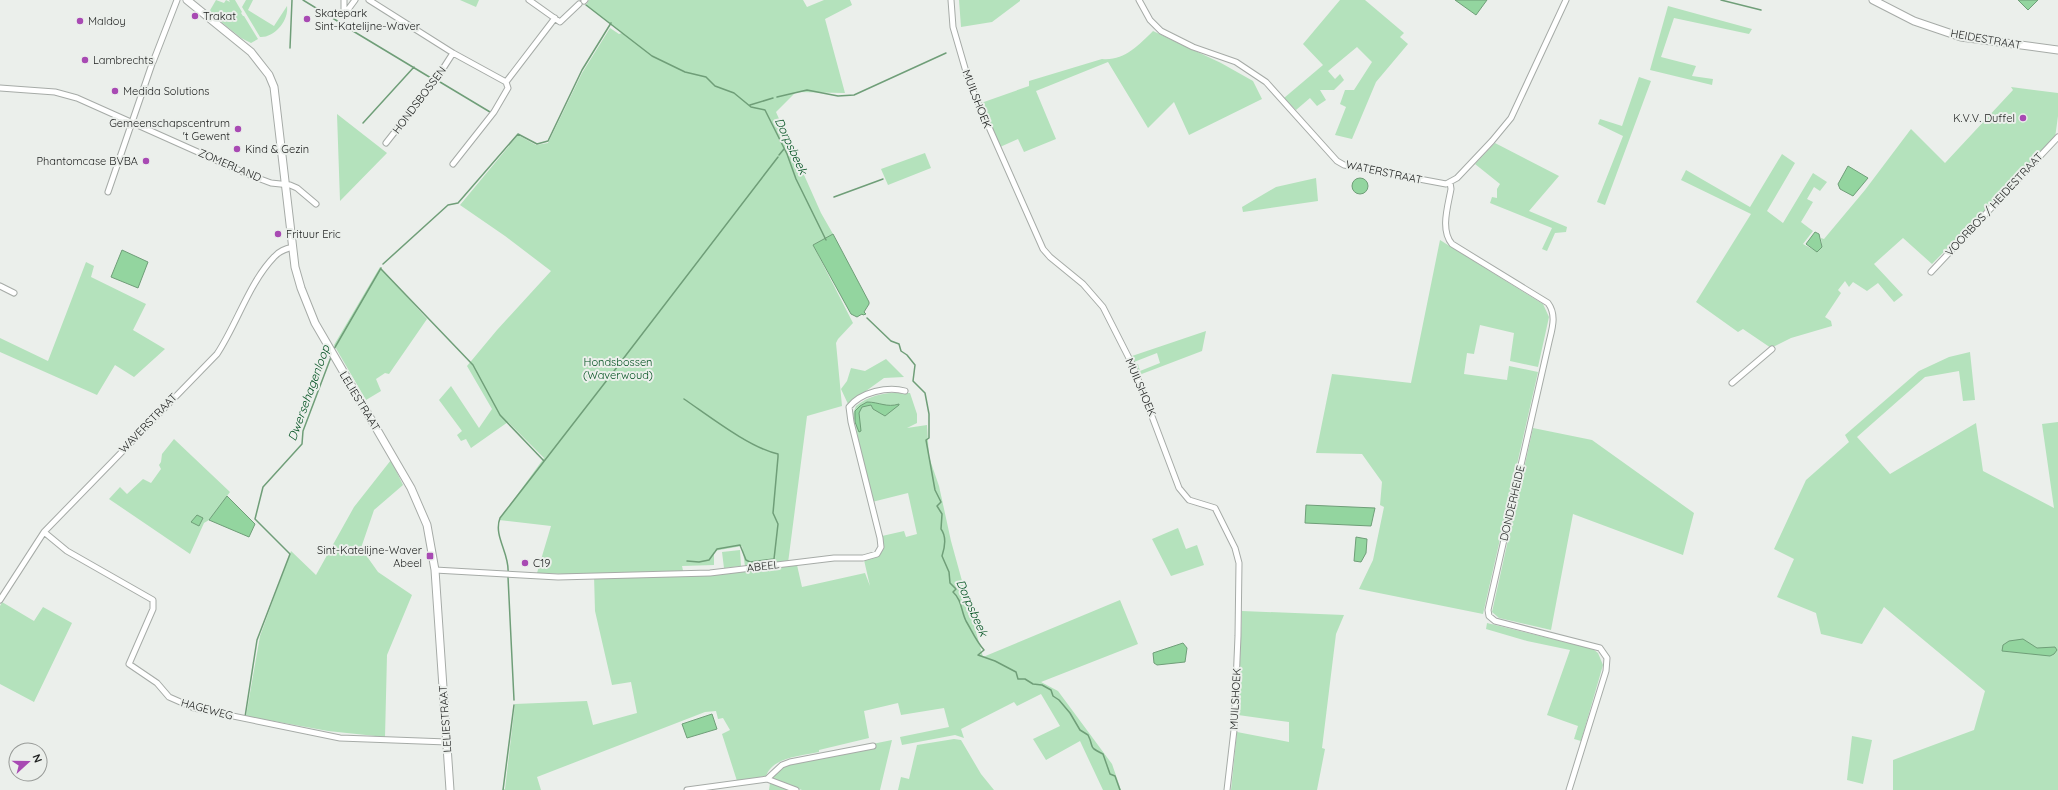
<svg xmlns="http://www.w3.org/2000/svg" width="2058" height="790" viewBox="0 0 2058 790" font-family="Quicksand,sans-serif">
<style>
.green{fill:#b4e2bc}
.water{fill:#93d59f;stroke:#6f9e78}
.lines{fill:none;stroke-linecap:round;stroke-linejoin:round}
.stream{stroke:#6f9e78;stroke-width:1.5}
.street-casing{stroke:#a6aba7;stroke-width:7}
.secondary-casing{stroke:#a6aba7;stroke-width:9}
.street{stroke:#fff;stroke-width:5}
.secondary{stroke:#fff;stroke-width:7}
.poi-dot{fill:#a84ab3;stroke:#ebefeb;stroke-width:1.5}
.labels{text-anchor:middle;stroke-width:4;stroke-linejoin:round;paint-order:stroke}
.poi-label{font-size:11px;fill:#1b1d1c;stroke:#ebefeb;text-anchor:start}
.street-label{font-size:11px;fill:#1b1d1c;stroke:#ebefeb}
.park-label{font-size:11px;fill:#004f1f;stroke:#ebefeb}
.water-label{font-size:12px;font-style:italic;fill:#015120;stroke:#ebefeb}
</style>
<rect width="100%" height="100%" fill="#ebefeb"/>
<path class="green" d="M216 0 224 3 226 0 230 2 229 0H235L242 12 241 13 243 16H244L258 39 251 43 241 38 209 12Z
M246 0H253L248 10 274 26 287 6C289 21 274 38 260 37L242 7Z
M460 0H479L476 7Z
M589 0H803L807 7 824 0H850L852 5 825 19 845 93 796 92 776 112 821 213 833 234 813 245 853 323 838 339 836 343 842 406 807 416 788 563 745 566 742 546 714 551V565L682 566 684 575 725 574 797 565 802 587 865 573 870 586 864 560C881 557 885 554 882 536L904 531 906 537 917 534 908 493 872 502 853 414 856 406C870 394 892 391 910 393L917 414V423L907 428 927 425 929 457 939 486 951 541 983 657 1120 600 1138 644 1041 682 1058 691 1112 764 1121 790H1103L1080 741 1046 760 1033 739 1060 726 1041 694 1017 706 1014 702 961 729 964 738 955 735 902 745 900 737 949 727 944 708 901 715 898 703 864 711 869 738 819 750V752C801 756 773 757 766 776L737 781 722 734 730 730 723 718 718 719 716 711 705 712 537 777 541 790H502L505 789 515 704 587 701 593 725 637 713 631 682 612 685 595 611 594 575 537 573 551 526 499 520 544 458 508 422 471 448 466 439 461 441 457 435 462 431 439 400 451 386 479 428 492 409 467 366 497 330 551 271 505 236 460 205 518 135 536 145 548 143 582 73 610 28 619 34 622 33 586 5Z
M959 0H1020V1L992 22 961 27Z
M1340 0H1365L1404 33 1400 37 1408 44 1376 82 1352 139 1335 135 1346 107 1340 104 1345 90H1354L1372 62 1357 47 1328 71 1335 79 1340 74 1344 80 1334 90H1320L1326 100 1317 106 1310 98 1296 110 1284 98 1323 65 1303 44Z
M1668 6 1752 29 1749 34 1674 18 1661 57 1696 66 1692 76 1713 79 1712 85 1650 70Z
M1153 31 1221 63 1253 81 1262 99 1189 135 1174 102 1148 128 1108 62 1036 91 1056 139 1024 152 1018 139 1000 147 981 103 1029 86V81L1102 59C1124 61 1138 46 1153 31Z
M1639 77 1651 81 1605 205 1597 202 1623 136 1598 124 1600 119 1622 126Z
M2011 87 2058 93V116L2055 138 1932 264 1903 238 1874 264 1903 295 1894 302 1878 283 1867 291 1853 282 1849 287 1845 281 1838 290 1841 293 1825 317 1831 321 1832 326 1791 338 1771 348 1743 329 1738 332 1696 302 1751 214 1681 180 1686 170 1750 207 1782 154 1795 163 1767 211 1783 223 1813 173 1827 182 1820 191 1814 187 1807 199 1813 202 1801 222 1813 231 1803 244 1816 251 1822 247 1821 238 1824 239 1865 190 1911 129 1945 163 2013 90Z
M337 114 387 153 340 201Z
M1495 143 1559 176 1529 211 1567 227 1566 232 1555 233 1547 251 1542 249 1552 228 1490 203 1492 197 1497 198V189L1500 184 1475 164Z
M925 153 931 168 888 185 881 169Z
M1316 178 1318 201 1243 212 1242 207 1276 187Z
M1440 240 1543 304 1549 317 1538 367 1510 361 1514 333 1480 325 1474 354 1467 353 1464 374 1507 380 1509 366 1538 372 1483 614 1359 589 1373 560 1384 507 1380 505 1382 482 1362 454 1316 453 1332 374 1411 383Z
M86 262 94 266 91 277 146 304 133 330 165 349 134 377 115 365 97 395 0 352V338L48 361Z
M380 267 427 319 389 374 385 373 376 379 381 391 366 400 334 345Z
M1206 331 1202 351 1139 375 1135 365 1138 364 1140 371 1160 363 1157 353 1134 362 1132 356Z
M1970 352 1975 400 1963 401 1959 371 1925 377 1857 437 1890 474 1976 423 1983 471 2054 508 2042 424 2058 422V790H1893V760L1974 730 1985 691 1884 607 1862 644 1821 634 1816 613 1777 597 1794 559 1774 549 1806 480 1849 442 1845 435 1919 371 1949 357Z
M886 359 904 377 884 378 848 404 841 389 847 381 851 368 865 371Z
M1533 428 1592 440 1694 513 1683 555 1573 514 1551 630 1499 618 1492 612Z
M174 439 230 492 209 520 204 523 190 554 109 499 120 487 127 494 143 479 151 483 161 469 159 465 161 462 162 454Z
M391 460 403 485 374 510 361 548 378 572 412 595 387 655 385 737 328 731 246 716 260 636 291 551 316 575 354 507Z
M1178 528 1186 549 1197 545 1204 565 1171 576 1152 539Z
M740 550 741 566 724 568 722 552Z
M2 602 34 621 43 607 72 623 34 702 0 684V606Z
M1242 611 1344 615 1336 634 1322 748 1325 749 1317 790H1231L1237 732 1289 742V722L1238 715Z
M1487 623 1593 649 1598 653 1603 665 1581 741 1574 739 1578 726 1547 715 1570 650 1527 641 1486 629Z
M1852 736 1872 740 1863 784 1847 780Z
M954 739 961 740 981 774 994 790H898L901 777 909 779 917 745Z
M892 740 880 790H802L771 778 778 767 804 762 828 753Z
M770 783 788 790H769Z"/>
<path class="water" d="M1455 0H1487L1476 15Z
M2018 0H2038L2028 10Z
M1848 166 1868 178 1853 196 1840 189 1838 184Z
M1352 186a8 8 0 1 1 16 0a8 8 0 1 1-16 0Z
M1815 232 1819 234 1822 247 1817 252 1806 244Z
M833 234 869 302V304L864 312 866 314 863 315 862 314 857 317 851 314 813 245Z
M122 250 148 262 138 288 111 277Z
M867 402C879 402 887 408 899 404V405L885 416 873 409 871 405 862 407 859 413 861 431 859 432 855 422V411L860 406Z
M227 496 255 524 249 537 209 520Z
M1306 505 1375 508 1371 526 1305 523Z
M197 515 203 518 199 526 191 522Z
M1356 537 1367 539 1366 553 1361 562 1354 561Z
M2023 639 2037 648 2055 647 2057 650 2054 654 2050 656 2002 651 2003 645 2009 641Z
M1183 643 1187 648 1185 662 1157 665 1154 663 1153 653Z
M712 714 717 729 687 738 682 724Z"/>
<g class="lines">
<path class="stream" d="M303 0 339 22
M1721 0 1761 10
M586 5 652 56 685 72 706 77 715 86 734 93 751 107 765 110 787 154 796 179 826 240
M343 25 431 78
M290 48 292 0
M440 82 490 112
M777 97 807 90 838 96 854 95 946 53
M750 105 773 98
M363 123 414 67
M779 155 784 149
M834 197 883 179
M383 264 448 205 458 203 518 134 537 144 548 141 582 70 611 23
M381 269 473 365 500 415 544 461
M867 318 891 341 899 344 901 351 907 355 915 365 913 381 925 393 929 414V438L926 440 935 490 941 502 937 506 942 514 941 529C947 537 945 547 942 556L949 572 950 583 956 589 953 592C962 600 961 611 966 621 972 631 976 641 984 650L978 655 995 661 1016 672 1018 679H1025L1033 684 1042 685 1051 690 1053 696 1059 700 1070 713 1080 730 1088 735C1095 749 1087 746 1103 754L1110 774 1115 776 1120 790
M334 349 381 268
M623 359 778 157
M684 399C709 416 750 448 778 454V457L773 513 778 524 774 559 750 562 746 560 740 545 717 549 709 560 699 562 687 561
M508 573C510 554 493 536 500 518L621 362
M508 577 514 700
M245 717 257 640 290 554 255 519 263 487 302 444 303 431 331 357
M503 790 514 705"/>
<defs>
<path id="street" d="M344 0V15
M369 0 453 53
M529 0 560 22 579 4
M951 0 953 27 969 82 1043 249 1050 257 1083 284 1103 307 1133 366 1179 488 1189 500 1215 508 1235 548 1239 563 1238 636 1234 730 1227 790
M1139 0 1150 20 1161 31 1193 47 1236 62 1266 82 1337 161 1344 165 1446 184 1457 178 1492 141 1511 118 1566 0
M584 1 585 0
M344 15 355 0
M153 62 177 0
M0 88 55 92 77 98 247 174 271 183 290 185 297 188 316 204
M386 143 437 78 453 53 506 82 555 18
M453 164 494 112 508 88 506 82
M1450 182 1451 189C1448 206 1440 230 1452 244L1548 303C1557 315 1552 329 1549 342L1488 610 1489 616 1495 621 1600 648 1607 658 1606 671 1569 790
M108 192 152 64
M1931 272 2058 137
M0 286 14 293
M1732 383 1772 349
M44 532 67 551 153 600V609L129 664 157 683 169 697 194 708 340 738 447 742
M435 570 558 577 710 573 834 558H863L877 554 881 547 880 538 851 422 849 407C861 392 888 386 905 391
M0 600 44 532 217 354C237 324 249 283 274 257 279 251 285 249 293 247
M767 779 782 765 790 762 873 746
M687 790 767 779 796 790"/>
<path id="secondary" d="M187 0 251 52 269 75 274 87 278 121 295 267 301 288 315 323 411 488 427 525 435 570 450 790
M1873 0 1914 21 1961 37 2058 50"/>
</defs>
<use href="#street" class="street-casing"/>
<use href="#secondary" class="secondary-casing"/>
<use href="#street" class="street"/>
<use href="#secondary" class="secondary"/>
</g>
<g class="poi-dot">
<circle cx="195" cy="16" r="4"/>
<circle cx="307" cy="19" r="4"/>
<circle cx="80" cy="21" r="4"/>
<circle cx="85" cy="60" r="4"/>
<circle cx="115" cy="91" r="4"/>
<circle cx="2023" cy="118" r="4"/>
<circle cx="238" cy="129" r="4"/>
<circle cx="237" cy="149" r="4"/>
<circle cx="146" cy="161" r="4"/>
<circle cx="278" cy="234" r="4"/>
<rect x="426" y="552" width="8" height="8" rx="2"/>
<circle cx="525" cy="563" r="4"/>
</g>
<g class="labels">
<g class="poi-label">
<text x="315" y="17">Skatepark<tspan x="315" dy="13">Sint-Katelijne-Waver</tspan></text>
<text x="203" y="20">Trakat</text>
<text x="88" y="25">Maldoy</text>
<text x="93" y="64">Lambrechts</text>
<text x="123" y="95">Medida Solutions</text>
<text x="2015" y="122" text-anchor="end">K.V.V. Duffel</text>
<text x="230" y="127" text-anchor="end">Gemeenschapscentrum<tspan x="230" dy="13">'t Gewent</tspan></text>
<text x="245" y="153">Kind &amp; Gezin</text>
<text x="138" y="165" text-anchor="end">Phantomcase BVBA</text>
<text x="286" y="238">Frituur Eric</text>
<text x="422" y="554" text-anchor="end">Sint-Katelijne-Waver<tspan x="422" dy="13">Abeel</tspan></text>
<text x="533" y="567">C19</text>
</g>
<g class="street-label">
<text transform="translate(1986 39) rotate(10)" y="4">HEIDESTRAAT</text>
<text transform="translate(977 99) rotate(69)" y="4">MUILSHOEK</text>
<text transform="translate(419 100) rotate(-53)" y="4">HONDSBOSSEN</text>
<text transform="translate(230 165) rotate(23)" y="4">ZOMERLAND</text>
<text transform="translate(1384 172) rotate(12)" y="4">WATERSTRAAT</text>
<text transform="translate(1994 204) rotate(-47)" y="4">VOORBOS / HEIDESTRAAT</text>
<text transform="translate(1141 387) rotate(67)" y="4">MUILSHOEK</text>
<text transform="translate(360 401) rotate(59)" y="4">LELIESTRAAT</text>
<text transform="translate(148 423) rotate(-46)" y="4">WAVERSTRAAT</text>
<text transform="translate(1512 503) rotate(-77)" y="4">DONDERHEIDE</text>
<text transform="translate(763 566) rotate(-7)" y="4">ABEEL</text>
<text transform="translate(1235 699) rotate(-87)" y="4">MUILSHOEK</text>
<text transform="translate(207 709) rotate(15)" y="4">HAGEWEG</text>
<text transform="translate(445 719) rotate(-94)" y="4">LELIESTRAAT</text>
</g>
<g class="park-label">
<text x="618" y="366">Hondsbossen<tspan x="618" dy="13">(Waverwoud)</tspan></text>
</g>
<g class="water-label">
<text transform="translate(791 146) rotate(65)" y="4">Dorpsbeek</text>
<text transform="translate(309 393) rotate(-70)" y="4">Dwersehagenloop</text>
<text transform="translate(972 608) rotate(66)" y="4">Dorpsbeek</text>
</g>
</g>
<g transform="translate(28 762) rotate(69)"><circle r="19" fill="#ebefeb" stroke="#989b98"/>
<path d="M0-3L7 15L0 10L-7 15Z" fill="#a84ab3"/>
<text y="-6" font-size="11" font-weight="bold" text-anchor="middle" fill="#1b1d1c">N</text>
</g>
</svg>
